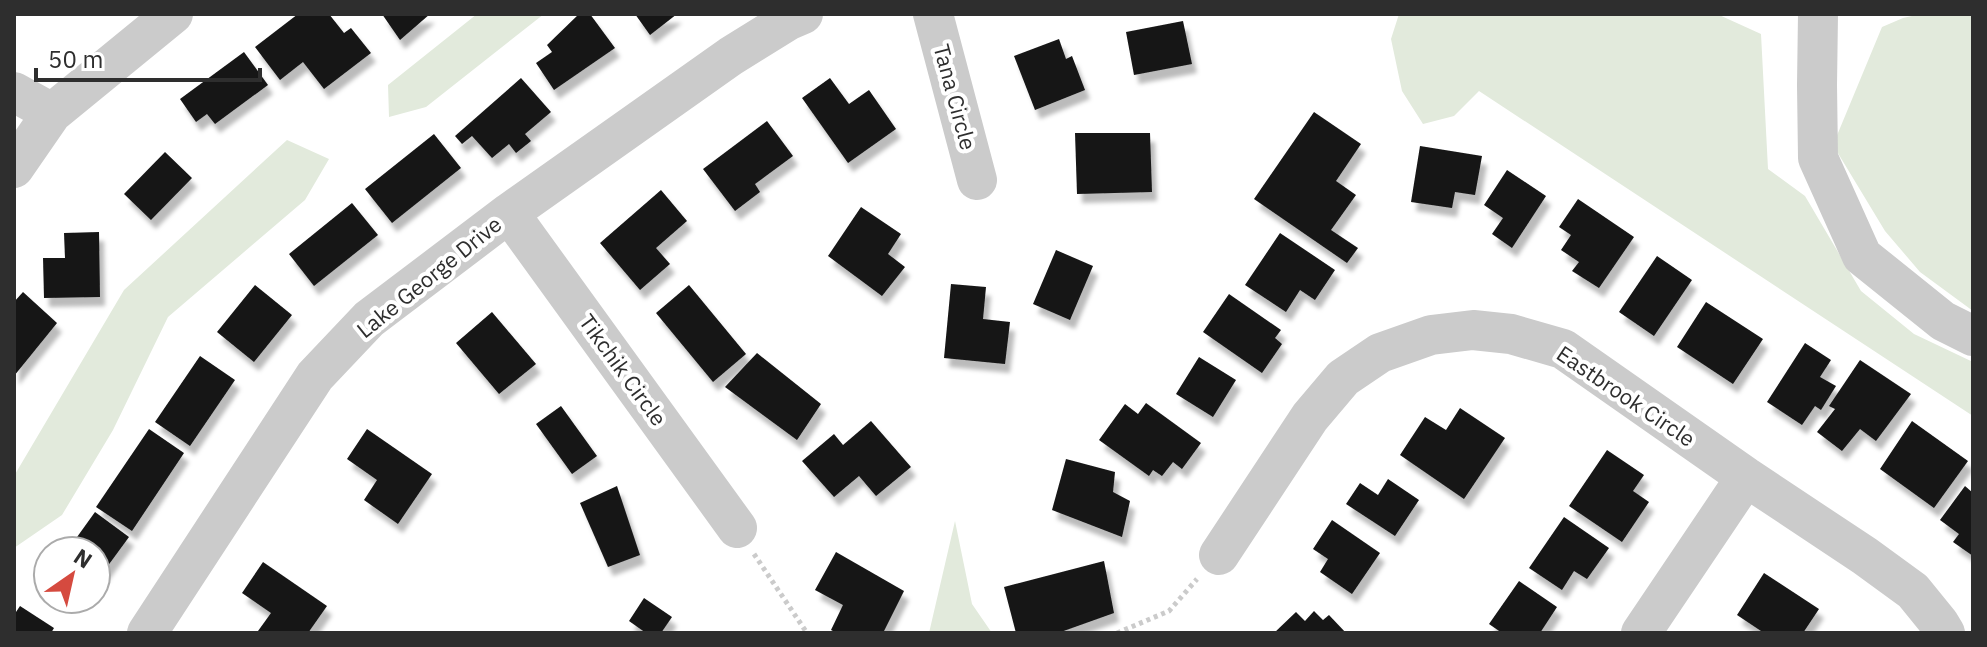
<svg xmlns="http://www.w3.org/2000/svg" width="1987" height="647" viewBox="0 0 1987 647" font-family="'IBM Plex Sans',sans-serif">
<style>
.green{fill:#e2eadc}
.building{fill:#151515;filter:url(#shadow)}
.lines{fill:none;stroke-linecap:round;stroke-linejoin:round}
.path{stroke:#cbcbcb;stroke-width:5;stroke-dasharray:4 4;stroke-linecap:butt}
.minor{stroke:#cbcbcb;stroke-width:40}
.labels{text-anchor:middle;stroke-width:8;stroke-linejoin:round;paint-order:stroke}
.street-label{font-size:22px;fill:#2e2e2e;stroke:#fff}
</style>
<defs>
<filter id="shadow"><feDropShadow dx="5" dy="9" stdDeviation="2" flood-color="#0004"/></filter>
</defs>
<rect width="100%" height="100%" fill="#fff"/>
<path class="green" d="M477 14H544L426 107 389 117 388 85Z
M1399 14H1717L1761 34 1768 169 1805 196 1861 291 1914 334 1973 362V416L1479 91 1454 116 1423 124 1402 91 1391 39Z
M1921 14H1973V311L1920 272 1885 231 1833 145 1882 27 1903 18Z
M287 140 329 159 305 200 168 317 113 430 62 515 14 548V476L124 290Z
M955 521 972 604 992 633H929Z"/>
<path class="building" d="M298 14H329L344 33 351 28 371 53 324 89 303 62 280 80 255 47Z
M382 14H430L400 40Z
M579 14H590L615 48 554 90 536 63 552 52 547 45Z
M635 14H677L650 35Z
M1183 21 1192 64 1134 75 1126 32Z
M1059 39 1066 59 1072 56 1085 90 1035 110 1014 56Z
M244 52 268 85 215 124 207 114 196 122 180 99Z
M521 78 551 112 525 134 531 141 516 153 509 144 492 158 472 136 462 144 455 136Z
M830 78 849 104 869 90 896 129 848 163 802 98Z
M1314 112 1361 144 1336 181 1356 195 1331 230 1358 248 1347 263 1254 199Z
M767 121 793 156 755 184 760 192 735 211 703 169Z
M1075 133H1150L1152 192 1077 194Z
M434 134 461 168 392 223 365 189Z
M1420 146 1482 156 1475 195 1455 192 1452 208 1411 202Z
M165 152 192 178 151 220 124 194Z
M1507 170 1546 196 1512 248 1492 234 1503 218 1484 205Z
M661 190 687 221 656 248 670 264 640 290 600 243Z
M1578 199 1634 237 1599 288 1572 271 1579 262 1561 250 1571 235 1559 227Z
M352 203 378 235 314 286 289 254Z
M861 207 901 234 888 254 905 267 882 296 828 256Z
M99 232 100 297 44 298 43 258H65L64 233Z
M1280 233 1335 270 1315 300 1300 290 1286 312 1245 285Z
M1056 250 1093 266 1070 320 1033 304Z
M1657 256 1692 280 1654 336 1619 312Z
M951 284 986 287 983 319 1010 322 1005 364 944 358Z
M255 285 292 315 254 362 217 332Z
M689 285 746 354 713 382 656 313Z
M23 292 57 323 14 376V302Z
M1229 294 1281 330 1275 338 1282 344 1262 373 1203 332Z
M1706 302 1763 339 1733 384 1677 347Z
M492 312 536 364 499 394 456 343Z
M1805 343 1831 360 1820 377 1836 386 1821 410 1815 406 1802 425 1767 402Z
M757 353 821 404 797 440 725 387Z
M200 356 235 380 190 446 155 422Z
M1199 357 1236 380 1213 417 1176 394Z
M1860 360 1911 394 1876 441 1860 429 1842 451 1817 432 1835 409 1829 406Z
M1146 403 1201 443 1182 469 1173 462 1162 476 1153 470 1149 476 1099 440 1125 404 1138 414Z
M561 406 597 456 572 474 536 424Z
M1460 408 1505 438 1464 499 1400 455 1425 417 1446 430Z
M871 421 911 467 876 496 859 476 834 497 802 461 834 434 843 445Z
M1912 421 1968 461 1934 508 1880 469Z
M149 429 184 453 132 531 96 507Z
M367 429 432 474 398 524 364 500 377 480 347 459Z
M1607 450 1644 475 1633 491 1649 502 1622 542 1569 506Z
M1066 459 1115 472 1113 492 1130 501 1122 537 1052 510Z
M1388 479 1419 500 1395 536 1346 504 1360 483 1378 495Z
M617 486 640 555 608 567 580 503Z
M1965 486 1973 493V556L1953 542 1959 534 1940 520Z
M95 512 129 537 96 582V551H67Z
M1564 517 1609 548 1587 579 1574 571 1562 590 1529 568Z
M1332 520 1380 553 1352 594 1320 572 1328 559 1313 549Z
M836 552 904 591 883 633H837L831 630 843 605 815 590Z
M1104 561 1114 613 1058 633H1016L1004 587Z
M263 562 327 606 308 633H260L258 631 271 613 242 593Z
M1764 573 1819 609 1803 633H1764L1737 615Z
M1519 581 1557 607 1540 633H1502L1489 624Z
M644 598 672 617 661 633H646L629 621Z
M20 606 54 628 51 633H14V615Z
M1314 611 1323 620 1329 615 1346 633H1274L1296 612 1305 621Z"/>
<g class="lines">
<path class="path" d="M754 554 807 633
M1117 633 1169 611 1197 579"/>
<path class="minor" d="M933 14 977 180
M1818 14 1817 85 1818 158 1862 256 1943 321 1973 336
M14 92 52 113
M14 168 52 113 173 14
M509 213 737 528
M1219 555 1310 417 1343 378 1380 353 1431 335 1473 330 1511 334 1563 349 1746 477 1865 556 1913 591 1939 623 1945 633
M147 633 315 376 369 319 509 213 731 56 789 20 803 14
M1641 633 1746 477"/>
</g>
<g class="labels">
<g class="street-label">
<text transform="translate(955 97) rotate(75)" y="8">Tana Circle</text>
<text transform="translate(429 277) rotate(-39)" y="8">Lake George Drive</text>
<text transform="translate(623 370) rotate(54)" y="8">Tikchik Circle</text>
<text transform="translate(1626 396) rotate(34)" y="8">Eastbrook Circle</text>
</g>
</g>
<rect width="1987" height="647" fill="none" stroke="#2e2e2e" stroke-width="32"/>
<g transform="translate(72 575) rotate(34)"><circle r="38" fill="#ffffff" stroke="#ababab" stroke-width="2"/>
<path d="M0-6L14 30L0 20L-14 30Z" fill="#d54a3f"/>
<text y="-12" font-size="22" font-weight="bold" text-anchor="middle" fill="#2e2e2e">N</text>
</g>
<path d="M36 68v12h224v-12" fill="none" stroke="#2e2e2e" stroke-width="4"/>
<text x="48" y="68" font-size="24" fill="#2e2e2e" stroke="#ffffff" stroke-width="6" paint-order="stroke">50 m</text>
</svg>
